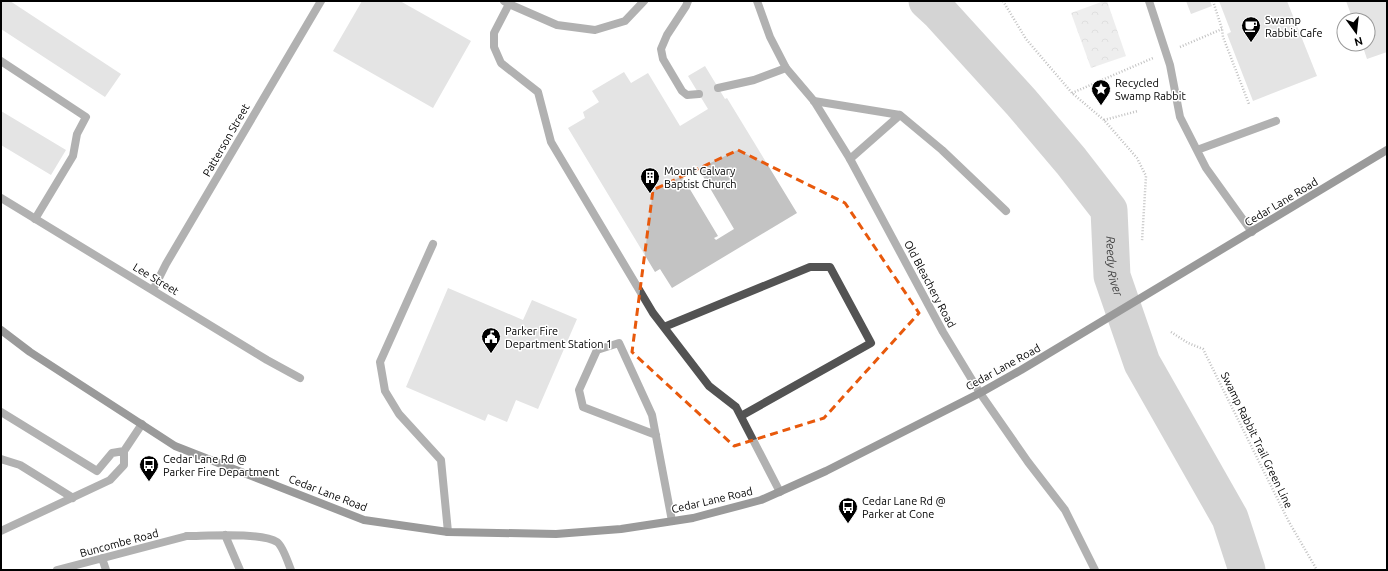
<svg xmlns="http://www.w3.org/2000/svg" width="1388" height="571" viewBox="0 0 1388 571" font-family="Ubuntu,sans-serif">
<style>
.park{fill:url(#park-crowns)}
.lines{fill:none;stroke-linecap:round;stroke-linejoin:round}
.river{stroke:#a1a1a1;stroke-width:37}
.building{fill:#c3c3c3;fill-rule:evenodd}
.path{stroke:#757575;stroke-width:2.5;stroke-dasharray:1 2;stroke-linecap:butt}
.service{stroke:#535353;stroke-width:8}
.minor{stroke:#535353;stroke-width:8}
.secondary{stroke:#202020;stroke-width:8}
.marked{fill:none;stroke:#e8590c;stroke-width:3;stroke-dasharray:8 5;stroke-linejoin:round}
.labels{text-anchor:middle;stroke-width:3;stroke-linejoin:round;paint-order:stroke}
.poi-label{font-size:11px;fill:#000;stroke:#fff;text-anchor:start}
.street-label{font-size:11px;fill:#000;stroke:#fff}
.water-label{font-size:12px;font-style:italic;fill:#424242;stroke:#fff}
</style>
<defs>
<pattern id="park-crowns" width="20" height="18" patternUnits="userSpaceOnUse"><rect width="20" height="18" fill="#dadada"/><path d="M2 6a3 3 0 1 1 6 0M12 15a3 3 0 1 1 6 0" fill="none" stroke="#b9b9b9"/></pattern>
</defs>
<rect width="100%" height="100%" fill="#fff"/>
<path class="park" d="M1104 1H1107L1126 56 1091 68 1071 13Z"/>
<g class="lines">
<path class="river" id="s1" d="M927 1 940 13 1021 102 1071 161 1109 210 1112 276 1142 363 1230 518 1247 570"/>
</g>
<path class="building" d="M1 1H10L121 74 105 97 1 29Z
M362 1H400L471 41 433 108 333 51Z
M1186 1H1210L1212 6 1191 14Z
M1219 1H1287L1317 76 1253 101 1227 34 1231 32Z
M1346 1H1387V52L1367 59 1362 44H1368V20H1353Z
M705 66 725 99 727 98 797 213 672 288 660 269 655 272 568 128 585 118 583 112 599 102 592 91 624 72 631 83 648 73 680 126 708 109 688 76ZM697 166 734 229 716 240 714 238 718 236 682 176Z
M1 111 66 150 51 175 1 145Z
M448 288 523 320 532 300 577 319 538 409 516 400 507 422 488 414 485 421 406 387Z"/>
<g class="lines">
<path class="path" d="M1003 1 1026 39 1072 93 1104 120 1137 158 1146 176 1142 241
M1213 1 1222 29 1223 37 1249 104
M1180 47 1222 29
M1072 93 1153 58
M1104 120 1138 111
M1171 332 1188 343 1203 349 1289 522 1317 570"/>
<path class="service" d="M504 1 509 4 494 33V47L501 63 538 92 551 142 653 313 709 386 736 407 780 492
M688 1 686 6 667 35 661 49 663 59 682 91 687 95 699 94
M1149 1 1170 65 1180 117 1206 168 1252 232
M509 4 557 25 595 30 625 21 644 1
M1 61 86 117 77 134 73 156 35 219
M718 88 754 80 786 68
M814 101 900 115 942 150 1006 211
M1197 150 1276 121
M850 159 900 115
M433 244 380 362 385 391 399 414 441 460 448 532
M664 327 810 267H830L871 343 741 416
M1 412 97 471 112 453 124 451
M656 435 583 407 579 390 597 350 619 343 652 415 672 521
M1 459 20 465 73 498
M1 531 110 480 124 465V451L142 424
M225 535 240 570
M187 536C206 536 262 532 277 542 283 546 288 563 291 570"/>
<path class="minor" d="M757 1 770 37 786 68 814 101 850 159 943 332 980 393 1028 462 1065 510 1095 570
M1 198 267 360 300 378
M153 290 166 264 321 1
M102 558 106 570
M57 570 187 536"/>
<path class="secondary" d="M1 330 30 352 175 446 364 520 448 532 556 534 621 529 693 518 761 500 826 471 980 393 1021 370 1387 150"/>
</g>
<path d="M0 0H1388V571H0ZM738 150 845 203 919 313 824 418 734 446 632 352 653 190Z" fill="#fff" fill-opacity=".55" fill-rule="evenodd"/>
<path class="marked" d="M738 150 845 203 919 313 824 418 734 446 632 352 653 190Z"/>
<defs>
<symbol id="cafe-pin" viewBox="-11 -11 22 30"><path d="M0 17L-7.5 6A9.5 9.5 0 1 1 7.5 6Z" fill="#000" stroke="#fff"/><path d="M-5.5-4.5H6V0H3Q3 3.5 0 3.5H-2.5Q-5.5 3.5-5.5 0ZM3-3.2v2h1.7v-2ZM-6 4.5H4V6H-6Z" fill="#fff"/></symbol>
<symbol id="sight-pin" viewBox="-11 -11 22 30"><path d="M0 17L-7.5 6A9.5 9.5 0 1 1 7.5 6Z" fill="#000" stroke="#fff"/><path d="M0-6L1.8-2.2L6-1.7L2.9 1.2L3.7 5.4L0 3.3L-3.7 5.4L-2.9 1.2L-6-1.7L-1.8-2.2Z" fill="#fff"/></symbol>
<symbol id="building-pin" viewBox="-11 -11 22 30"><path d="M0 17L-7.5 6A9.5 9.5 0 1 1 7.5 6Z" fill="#000" stroke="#fff"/><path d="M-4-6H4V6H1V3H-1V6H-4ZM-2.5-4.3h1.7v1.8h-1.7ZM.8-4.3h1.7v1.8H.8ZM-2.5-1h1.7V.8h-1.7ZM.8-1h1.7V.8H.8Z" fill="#fff"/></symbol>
<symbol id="civic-pin" viewBox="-11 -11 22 30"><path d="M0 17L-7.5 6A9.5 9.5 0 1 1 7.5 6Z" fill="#000" stroke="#fff"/><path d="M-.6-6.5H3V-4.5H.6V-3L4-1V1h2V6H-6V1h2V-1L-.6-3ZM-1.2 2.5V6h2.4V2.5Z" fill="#fff"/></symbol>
<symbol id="bus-pin" viewBox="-11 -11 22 30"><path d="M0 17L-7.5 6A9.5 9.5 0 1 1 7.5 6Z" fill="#000" stroke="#fff"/><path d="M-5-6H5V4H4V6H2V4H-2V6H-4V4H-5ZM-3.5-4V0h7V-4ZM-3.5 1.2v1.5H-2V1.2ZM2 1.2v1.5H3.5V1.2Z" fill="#fff"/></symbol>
</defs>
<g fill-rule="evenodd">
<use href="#cafe-pin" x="1240" y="15" width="22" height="30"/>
<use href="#sight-pin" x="1090" y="78" width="22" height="30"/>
<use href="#building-pin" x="639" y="166" width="22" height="30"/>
<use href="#civic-pin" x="480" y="326" width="22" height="30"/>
<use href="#bus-pin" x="138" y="454" width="22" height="30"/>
<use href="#bus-pin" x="837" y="496" width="22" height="30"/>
</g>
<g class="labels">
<g class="poi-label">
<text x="1265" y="24">Swamp<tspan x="1265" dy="13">Rabbit Cafe</tspan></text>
<text x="1115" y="87">Recycled<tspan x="1115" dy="13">Swamp Rabbit</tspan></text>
<text x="664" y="175">Mount Calvary<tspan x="664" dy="13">Baptist Church</tspan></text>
<text x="505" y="335">Parker Fire<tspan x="505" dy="13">Department Station 1</tspan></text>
<text x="163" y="463">Cedar Lane Rd @<tspan x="163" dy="13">Parker Fire Department</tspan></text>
<text x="862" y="505">Cedar Lane Rd @<tspan x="862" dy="13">Parker at Cone</tspan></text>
</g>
<g class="street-label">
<text transform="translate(226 140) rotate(-60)" y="4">Patterson Street</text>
<text transform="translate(1281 202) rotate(-31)" y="4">Cedar Lane Road</text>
<text transform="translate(156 279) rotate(31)" y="4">Lee Street</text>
<text transform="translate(930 284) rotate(62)" y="4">Old Bleachery Road</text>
<text transform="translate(1003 367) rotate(-29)" y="4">Cedar Lane Road</text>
<text transform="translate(1257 440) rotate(64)" y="4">Swamp Rabbit Trail Green Line</text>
<text transform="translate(328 493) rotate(21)" y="4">Cedar Lane Road</text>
<text transform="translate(712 500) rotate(-13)" y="4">Cedar Lane Road</text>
<text transform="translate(119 543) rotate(-15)" y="4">Buncombe Road</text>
</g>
<g class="water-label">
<text dy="4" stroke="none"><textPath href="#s1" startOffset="334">Reedy River</textPath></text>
</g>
</g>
<rect width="1388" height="571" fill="none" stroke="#000000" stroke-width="4"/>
<g transform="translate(1356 32) rotate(165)"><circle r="19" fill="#ffffff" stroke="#999999"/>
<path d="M0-3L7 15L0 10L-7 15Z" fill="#000000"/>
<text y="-6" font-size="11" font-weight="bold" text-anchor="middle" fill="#000000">N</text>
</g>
</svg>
